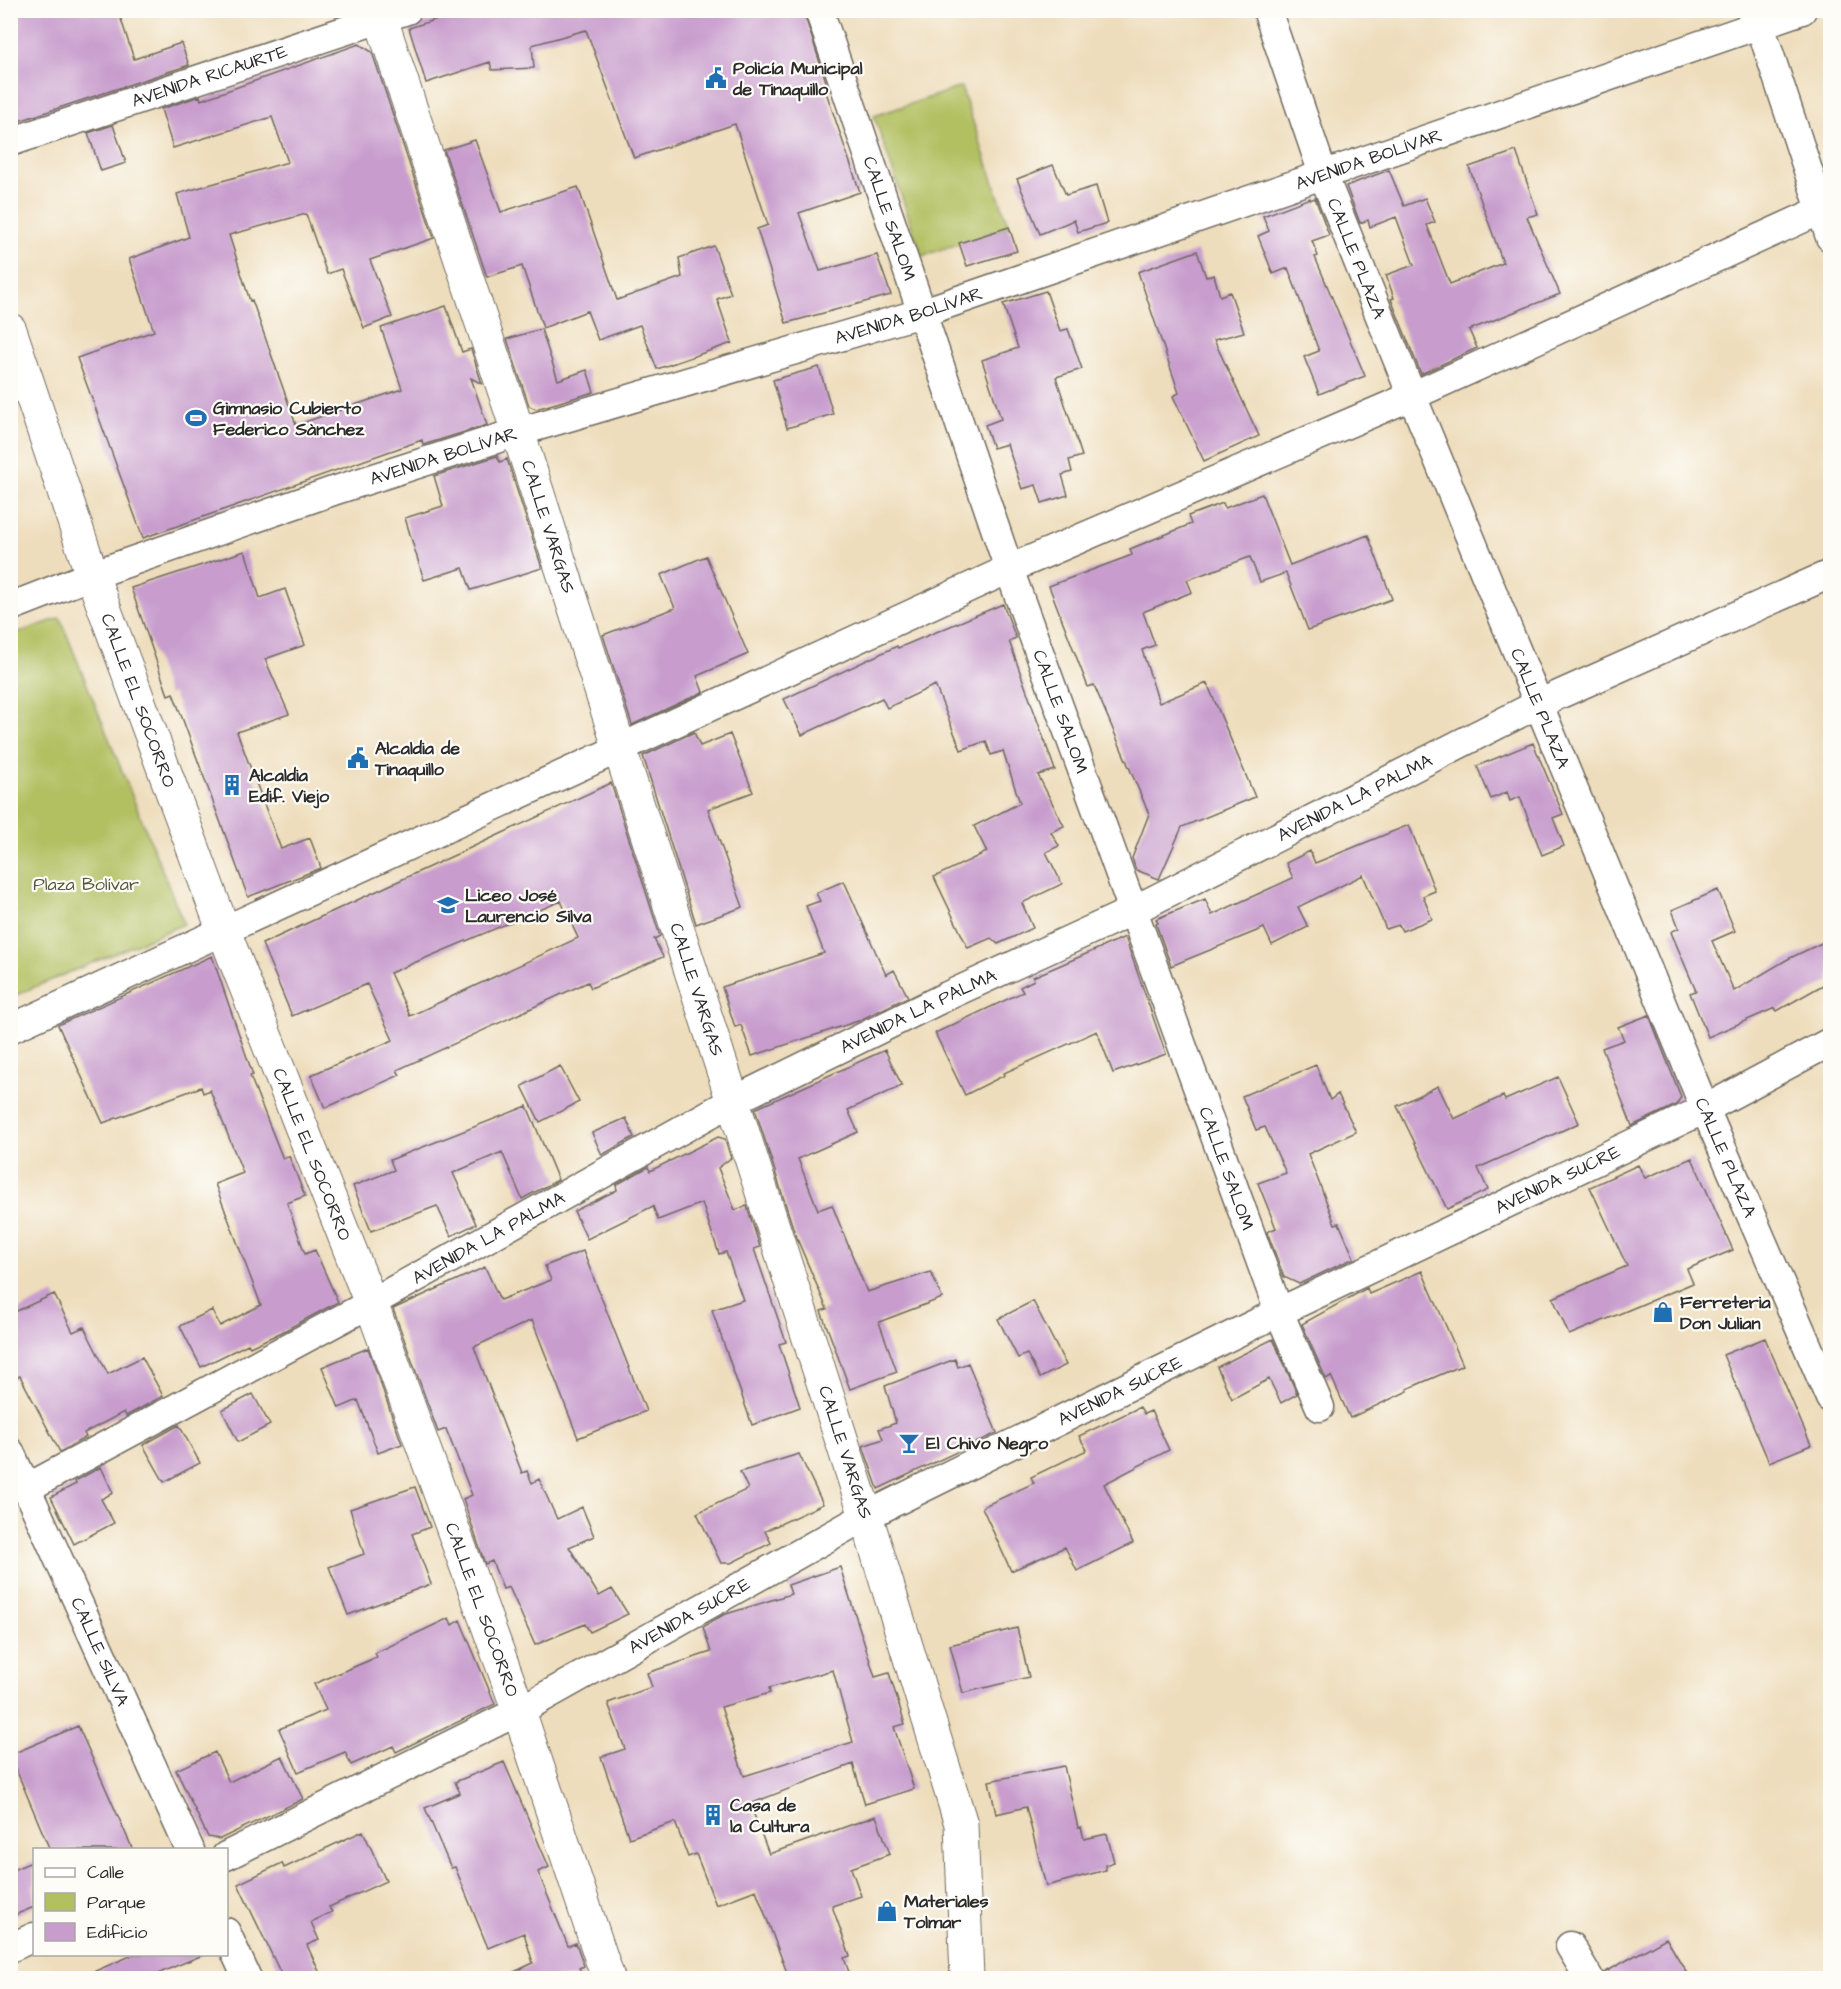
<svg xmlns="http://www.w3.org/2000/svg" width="1841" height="1989" viewBox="0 0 1841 1989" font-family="'Architects Daughter',sans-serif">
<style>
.green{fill:#b3c062;stroke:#6f7646;stroke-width:1.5}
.building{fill:#c89dcd;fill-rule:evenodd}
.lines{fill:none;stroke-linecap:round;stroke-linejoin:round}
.minor-casing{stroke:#6f695e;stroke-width:31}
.tertiary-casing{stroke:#6f695e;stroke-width:35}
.minor{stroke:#fff;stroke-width:28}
.tertiary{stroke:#fff;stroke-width:33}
.labels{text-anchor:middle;stroke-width:4.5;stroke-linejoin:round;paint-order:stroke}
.poi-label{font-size:18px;font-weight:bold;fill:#2b2b2b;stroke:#fdfcf7;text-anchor:start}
.street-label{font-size:18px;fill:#2b2b2b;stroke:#fdfcf7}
.park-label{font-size:18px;fill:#54583c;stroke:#fdfcf7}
</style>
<rect width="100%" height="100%" fill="#fdfcf7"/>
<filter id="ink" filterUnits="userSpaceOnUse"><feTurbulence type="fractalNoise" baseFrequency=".0167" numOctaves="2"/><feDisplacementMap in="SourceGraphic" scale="12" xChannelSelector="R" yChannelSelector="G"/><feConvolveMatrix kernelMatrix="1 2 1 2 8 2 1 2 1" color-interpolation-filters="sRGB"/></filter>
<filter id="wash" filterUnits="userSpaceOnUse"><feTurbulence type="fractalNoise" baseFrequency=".008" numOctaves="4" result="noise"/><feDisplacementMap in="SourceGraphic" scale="24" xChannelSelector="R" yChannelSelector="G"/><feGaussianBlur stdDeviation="1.35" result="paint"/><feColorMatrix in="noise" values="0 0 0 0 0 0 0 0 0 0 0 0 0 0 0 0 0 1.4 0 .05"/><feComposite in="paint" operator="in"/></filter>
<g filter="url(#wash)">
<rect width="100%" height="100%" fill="#eeddbc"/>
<path class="green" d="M961 87 1009 227 922 256 874 116Z
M60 618 184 924 11 997V635Z"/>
<g id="blocks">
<path class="building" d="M10 10H118L134 59 181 43 189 65 10 124Z
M466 10H803L829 91 826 92 860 192 799 213 820 271 877 255 891 295 786 323 757 229 768 225 735 124 634 158 586 30 532 45 534 68 492 70 490 62 426 83 409 28Z
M359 44 372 52 434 238 370 260 392 317 364 328 341 269 327 274 306 214 229 235 250 301 252 300 296 425 402 389 381 328 446 306 462 352 471 349 482 384 471 378 487 425 423 445 422 440 143 538 77 358 154 331 129 259 189 237 177 194 288 162 272 117 173 148 161 109 200 96 201 100Z
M113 125 126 163 101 171 88 133Z
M475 140 501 212 578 187 617 300 682 277 679 258 714 246 731 294 717 299 732 343 657 369 640 325 598 340 587 311 543 328 522 266 487 277 444 150Z
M1516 151 1538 214 1527 217 1560 294 1469 330 1477 348 1421 374 1391 299 1394 298 1386 275 1414 265 1396 217 1370 227 1368 220 1360 223 1346 186 1389 170 1404 206 1425 198 1435 222 1427 225 1450 284 1503 263 1469 167Z
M1053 165 1066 195 1096 186 1107 223 1078 232 1074 220 1040 234 1017 179Z
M1310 198V200L1315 198 1329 235 1312 241 1318 256 1315 257 1365 376 1319 394 1304 357 1319 351 1288 268 1273 274 1258 236 1269 231 1263 216Z
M1009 227 1017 251 967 266 959 243Z
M1197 251 1206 277 1214 275 1220 296 1230 292 1244 332 1214 340 1259 436 1204 461 1173 396 1179 393 1138 272Z
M1046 291 1060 331 1068 329 1082 369 1056 377 1082 456 1069 460 1072 472 1062 475 1068 495 1042 503 1036 485 1022 489 1007 444 993 448 985 425 1001 419 982 360 1018 348 1003 304Z
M541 329 558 380 587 370 594 392 536 409 529 406 507 339Z
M819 367 833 414 787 428 773 380Z
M497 456 500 462 507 459 542 568 471 590 463 568 424 580 405 518 443 506 434 476Z
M1262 494 1290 565 1368 535 1392 599 1308 630 1286 573 1260 582 1250 557 1187 580 1192 592 1143 612 1155 645 1142 650 1159 703 1207 683 1255 797 1182 827 1159 879 1136 870 1132 858 1149 814 1094 685 1088 687 1049 586 1132 555 1130 549 1191 524 1188 516 1223 503 1225 508Z
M245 551 260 598 285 589 305 645 265 659 289 714 237 732 281 849 310 838 321 868 248 897 173 693 168 695 131 588Z
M706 556 748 654 697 676 703 692 632 725 603 635 675 608 661 575Z
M1003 604 1016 638 1009 641 1055 770 1038 775 1064 826 1051 832 1059 846 1046 852 1062 884 1022 903 1033 928 998 944 991 938 968 948 934 877 987 852 974 826 1020 803 1003 751 991 755 986 741 961 750 935 685 887 708 882 698 802 735 784 699 897 646 898 648Z
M694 732 700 746 730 734 753 792 708 809 743 907 696 924 643 756Z
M1533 743 1563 814 1553 818 1564 846 1542 855 1520 797 1510 801 1507 792 1491 799 1477 766Z
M611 783 660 936 654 939 663 957 591 988 588 982 397 1070 400 1075 325 1108 311 1075 393 1040 367 984 292 1016 262 944ZM561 901 578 938 410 1016 390 973Z
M1409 825 1435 891 1423 896 1432 919 1402 931 1399 925 1386 929 1363 875 1298 907 1308 927 1272 945 1264 928 1171 966 1156 924 1158 923 1156 919 1205 899 1212 915 1293 878 1286 863 1310 851 1315 863Z
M844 881 886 975 894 970 908 997 858 1021 752 1056 741 1025 735 1027 722 987 824 953 806 906 820 901 816 893Z
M1718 890 1735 931 1712 941 1734 991 1788 959 1830 939V981L1777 1011 1775 1008 1708 1037 1690 993 1696 991 1671 932 1679 928 1672 910Z
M1125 937 1166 1054 1113 1073 1097 1031 1004 1073 1005 1075 965 1095 935 1033 1023 992 1020 987 1034 980 1033 977Z
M212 956 253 1075 250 1076 283 1159 289 1156 305 1196 287 1203 305 1254 315 1250 338 1302 282 1332 250 1347 248 1344 201 1367 180 1326 212 1310 220 1326 261 1305 215 1184 243 1173 210 1090 203 1093 201 1087 103 1123 58 1025Z
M1649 1015 1681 1097 1676 1105 1632 1126 1602 1048 1624 1040 1618 1027Z
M885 1050 902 1086 848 1110 858 1132 798 1159 818 1210 832 1205 867 1292 931 1272 942 1298 879 1322 897 1372 850 1389 821 1311 827 1309 795 1234 755 1109Z
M1316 1065 1330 1100 1338 1094 1356 1132 1308 1154 1335 1224 1339 1223 1354 1258 1299 1284 1284 1277 1267 1232 1276 1228 1258 1183 1286 1173 1265 1127 1256 1130 1242 1096Z
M560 1066 579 1102 540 1122 522 1086Z
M1558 1077 1579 1123 1478 1168 1488 1190 1447 1209 1397 1106 1438 1086 1454 1119 1503 1096 1505 1100Z
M527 1106 558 1180 522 1199 502 1152 453 1173 476 1224 451 1236 437 1206 371 1231 353 1186 394 1170 390 1160Z
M626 1118 634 1137 602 1155 592 1133Z
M718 1137 725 1139 731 1158 718 1168 735 1210 747 1206 760 1247 754 1249 786 1342 779 1344 800 1407 752 1425 712 1310 743 1300 726 1252 719 1254 702 1203 658 1220 653 1206 587 1239 574 1211 617 1190 616 1185 648 1167 650 1171Z
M1692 1158 1733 1250 1687 1269 1693 1283 1569 1335 1553 1298 1627 1266 1590 1187 1638 1165 1645 1178Z
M583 1251 646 1411 578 1438 532 1320 474 1347 522 1473 527 1471 532 1483 539 1479 557 1519 582 1507 594 1536 569 1547 599 1596 612 1589 628 1614 590 1632 585 1624 535 1645 509 1587 503 1589 492 1561 485 1564 463 1499 472 1495 446 1429 438 1432 393 1309 485 1267 500 1300 551 1280 545 1266Z
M1422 1271 1463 1365 1407 1389 1408 1391 1350 1418 1331 1376 1326 1379 1302 1324 1367 1288 1369 1294Z
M54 1294 73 1332 84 1327 108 1374 142 1357 163 1396 126 1416 124 1412 84 1433 86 1437 60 1452 20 1376 10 1380V1314Z
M1033 1301 1066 1365 1040 1378 1027 1354 1018 1358 998 1319Z
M1765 1338 1811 1445 1769 1462 1723 1355Z
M1273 1339 1297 1394 1281 1403 1269 1379 1232 1399 1217 1367Z
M368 1348 402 1444 378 1453 358 1400 339 1408 322 1367Z
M955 1359 958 1367 968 1363 997 1433 878 1489 863 1446 883 1439 879 1429 896 1423 885 1386Z
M253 1394 270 1425 238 1442 222 1410Z
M1140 1407 1144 1414 1151 1411 1169 1450 1104 1484 1133 1543 1077 1571 1065 1547 1011 1571 982 1507 1034 1483 1031 1477 1087 1450 1079 1436Z
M179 1425 200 1463 164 1482 143 1445Z
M799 1454 823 1504 765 1531 771 1543 731 1563H721L697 1513 748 1489 740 1472Z
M101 1467 113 1493 101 1499 114 1523 74 1544 51 1497 76 1484 75 1481Z
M415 1487 430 1527 412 1534 431 1584 348 1615 329 1567 364 1554 350 1509Z
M840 1567 875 1677 889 1673 905 1724 894 1727 914 1789 865 1804 853 1764 750 1804 769 1854 876 1816 890 1854 851 1868 861 1896 832 1906 850 1956 844 1958 851 1978H789L756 1890 716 1905 696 1854 688 1857 675 1822 629 1838 601 1757 625 1749 608 1703 652 1687 647 1673 711 1652 703 1627 723 1615 791 1594 788 1585ZM833 1670 853 1742 744 1776 721 1707 770 1693 769 1688Z
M449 1618 452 1625 460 1620 495 1704 396 1752 393 1746 351 1765 345 1752 298 1772 279 1729 326 1710 314 1684 377 1657 375 1653Z
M1017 1628 1029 1677 963 1693 950 1645Z
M78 1726 133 1850H50L10 1755Z
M215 1752 229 1782 282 1756 303 1799 220 1839 208 1837 176 1770Z
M504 1762 549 1867 538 1872 568 1946 576 1943 584 1966 579 1968 584 1978H509L508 1975 533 1963 524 1933 488 1948 455 1867 451 1868 425 1808 460 1793 455 1782Z
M1064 1766 1078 1828 1081 1827 1084 1839 1107 1834 1114 1862 1105 1865 1106 1870 1046 1886 1026 1807 996 1814 989 1781Z
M363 1831 386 1881 329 1907 332 1912 311 1922 319 1940 307 1945 322 1978H283L238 1884 282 1863 284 1868Z
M34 1861V1907L10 1917V1871Z
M1666 1938 1690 1978H1605L1604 1973Z
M135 1954H203V1955L147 1978H79Z"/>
</g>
</g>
<g filter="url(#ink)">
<use href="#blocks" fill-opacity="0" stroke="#6f695e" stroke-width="1.5"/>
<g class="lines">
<defs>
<g id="minor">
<path id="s1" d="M819 10 1009 569 1279 1312 1320 1407"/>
<path id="s2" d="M1267 10 1324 177 1412 396 1705 1109 1830 1398"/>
<path d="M1755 10 1830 237"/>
<path id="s3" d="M10 142 407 10"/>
<path id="s4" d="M10 607 92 575 333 491 518 432 924 312 1802 10"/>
<path d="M10 1029 1009 569 1412 396 1830 206"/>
<path id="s5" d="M10 1452 190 1850"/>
<path id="s6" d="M27 1488 371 1303 731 1102 947 996 1132 911 1538 704 1830 574"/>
<path id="s7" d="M226 1856 519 1711 866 1516 1279 1312 1705 1109 1830 1042"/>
<path d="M226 1932 247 1978"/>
<path d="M1570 1946 1589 1978"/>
<path d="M10 1948 34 1937"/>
</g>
<g id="tertiary">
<path id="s8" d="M378 10 518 432 866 1516 961 1824 967 1978"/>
<path id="s9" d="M10 330 92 575 223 929 371 1303 519 1711 608 1978"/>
</g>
</defs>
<use href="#minor" class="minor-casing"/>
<use href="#tertiary" class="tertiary-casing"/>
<use href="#minor" class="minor"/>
<use href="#tertiary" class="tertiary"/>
</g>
</g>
<defs>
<symbol id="civic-bare" viewBox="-9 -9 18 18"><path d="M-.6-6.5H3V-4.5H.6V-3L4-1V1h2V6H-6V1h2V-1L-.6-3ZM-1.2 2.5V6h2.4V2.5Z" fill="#1f6fb2" stroke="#fdfcf7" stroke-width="2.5" paint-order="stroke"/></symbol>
<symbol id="stadium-bare" viewBox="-9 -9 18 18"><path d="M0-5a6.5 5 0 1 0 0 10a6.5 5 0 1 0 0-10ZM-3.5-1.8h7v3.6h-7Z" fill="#1f6fb2" stroke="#fdfcf7" stroke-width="2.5" paint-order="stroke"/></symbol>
<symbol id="building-bare" viewBox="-9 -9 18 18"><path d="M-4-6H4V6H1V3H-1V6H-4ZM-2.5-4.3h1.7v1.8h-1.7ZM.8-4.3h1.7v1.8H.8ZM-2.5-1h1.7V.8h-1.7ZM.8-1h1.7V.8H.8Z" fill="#1f6fb2" stroke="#fdfcf7" stroke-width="2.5" paint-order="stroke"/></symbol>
<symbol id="school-bare" viewBox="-9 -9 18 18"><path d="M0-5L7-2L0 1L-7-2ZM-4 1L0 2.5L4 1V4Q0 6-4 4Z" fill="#1f6fb2" stroke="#fdfcf7" stroke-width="2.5" paint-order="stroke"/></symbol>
<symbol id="shop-bare" viewBox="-9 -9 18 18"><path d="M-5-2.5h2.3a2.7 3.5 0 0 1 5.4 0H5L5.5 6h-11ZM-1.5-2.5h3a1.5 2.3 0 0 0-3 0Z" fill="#1f6fb2" stroke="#fdfcf7" stroke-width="2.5" paint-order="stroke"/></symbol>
<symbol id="bar-bare" viewBox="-9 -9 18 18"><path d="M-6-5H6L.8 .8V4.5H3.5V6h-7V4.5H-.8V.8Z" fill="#1f6fb2" stroke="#fdfcf7" stroke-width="2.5" paint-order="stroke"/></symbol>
</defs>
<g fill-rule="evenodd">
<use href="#civic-bare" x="701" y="63" width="30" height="30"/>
<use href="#stadium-bare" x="181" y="403" width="30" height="30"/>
<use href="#civic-bare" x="343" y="743" width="30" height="30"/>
<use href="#building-bare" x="217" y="770" width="30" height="30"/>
<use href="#school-bare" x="433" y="890" width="30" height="30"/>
<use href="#shop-bare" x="1648" y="1297" width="30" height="30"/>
<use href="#bar-bare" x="894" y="1428" width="30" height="30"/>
<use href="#building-bare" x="698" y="1800" width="30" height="30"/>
<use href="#shop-bare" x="872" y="1896" width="30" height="30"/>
</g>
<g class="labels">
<g class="poi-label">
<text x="733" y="74">Policía Municipal<tspan x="733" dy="21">de Tinaquillo</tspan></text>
<text x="213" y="414">Gimnasio Cubierto<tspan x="213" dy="21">Federico Sànchez</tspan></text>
<text x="375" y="754">Alcaldia de<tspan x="375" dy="21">Tinaquillo</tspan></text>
<text x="249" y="781">Alcaldia<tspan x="249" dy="21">Edif. Viejo</tspan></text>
<text x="465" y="901">Liceo José<tspan x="465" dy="21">Laurencio Silva</tspan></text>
<text x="1680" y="1308">Ferreteria<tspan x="1680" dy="21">Don Julian</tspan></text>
<text x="926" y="1449">El Chivo Negro</text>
<text x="730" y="1811">Casa de<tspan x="730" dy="21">la Cultura</tspan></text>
<text x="904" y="1907">Materiales<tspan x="904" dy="21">Tolmar</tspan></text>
</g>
<g class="street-label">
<text dy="6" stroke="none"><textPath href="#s3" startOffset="210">AVENIDA RICAURTE</textPath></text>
<text dy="6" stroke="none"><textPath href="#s4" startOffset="1431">AVENIDA BOLÍVAR</textPath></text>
<text dy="6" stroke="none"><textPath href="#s1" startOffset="220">CALLE SALOM</textPath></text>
<text dy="6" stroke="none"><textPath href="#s2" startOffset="264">CALLE PLAZA</textPath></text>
<text dy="6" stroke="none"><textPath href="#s4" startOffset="945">AVENIDA BOLÍVAR</textPath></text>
<text dy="6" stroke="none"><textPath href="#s4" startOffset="459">AVENIDA BOLÍVAR</textPath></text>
<text dy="6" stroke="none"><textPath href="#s8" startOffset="544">CALLE VARGAS</textPath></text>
<text dy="6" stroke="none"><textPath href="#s9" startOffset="392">CALLE EL SOCORRO</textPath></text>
<text dy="6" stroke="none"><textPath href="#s2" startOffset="750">CALLE PLAZA</textPath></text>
<text dy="6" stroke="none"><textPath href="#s1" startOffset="742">CALLE SALOM</textPath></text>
<text dy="6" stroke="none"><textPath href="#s6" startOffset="1497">AVENIDA LA PALMA</textPath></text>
<text dy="6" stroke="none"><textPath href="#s8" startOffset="1030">CALLE VARGAS</textPath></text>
<text dy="6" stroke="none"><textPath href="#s6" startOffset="1011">AVENIDA LA PALMA</textPath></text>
<text dy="6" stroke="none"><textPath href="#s9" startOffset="878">CALLE EL SOCORRO</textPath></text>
<text dy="6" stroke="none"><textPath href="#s2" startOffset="1236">CALLE PLAZA</textPath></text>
<text dy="6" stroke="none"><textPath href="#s1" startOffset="1228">CALLE SALOM</textPath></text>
<text dy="6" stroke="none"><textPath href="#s7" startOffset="1494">AVENIDA SUCRE</textPath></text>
<text dy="6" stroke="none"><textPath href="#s6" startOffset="525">AVENIDA LA PALMA</textPath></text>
<text dy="6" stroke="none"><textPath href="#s7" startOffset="1008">AVENIDA SUCRE</textPath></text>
<text dy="6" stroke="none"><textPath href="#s8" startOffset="1516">CALLE VARGAS</textPath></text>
<text dy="6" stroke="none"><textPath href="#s9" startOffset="1364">CALLE EL SOCORRO</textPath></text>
<text dy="6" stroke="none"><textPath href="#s7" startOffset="522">AVENIDA SUCRE</textPath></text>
<text dy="6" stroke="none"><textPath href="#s5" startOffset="219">CALLE SILVA</textPath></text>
</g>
<g class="park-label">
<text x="86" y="890">Plaza Bolívar</text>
</g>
</g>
<rect width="1841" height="1989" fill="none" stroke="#fdfcf7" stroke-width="36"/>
<rect x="33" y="1848" width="195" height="108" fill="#fdfcf7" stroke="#a9a8a5" stroke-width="1.5"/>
<rect x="45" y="1868" width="30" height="9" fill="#ffffff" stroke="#a9a8a5" stroke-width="1.5"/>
<text x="87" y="1878" font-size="18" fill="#2b2b2b">Calle</text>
<rect x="45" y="1893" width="30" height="18" fill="#b3c062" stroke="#a9a8a5" stroke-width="1.5"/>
<text x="87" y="1908" font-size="18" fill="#2b2b2b">Parque</text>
<rect x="45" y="1923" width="30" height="18" fill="#c89dcd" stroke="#a9a8a5" stroke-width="1.5"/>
<text x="87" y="1938" font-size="18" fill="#2b2b2b">Edificio</text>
</svg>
